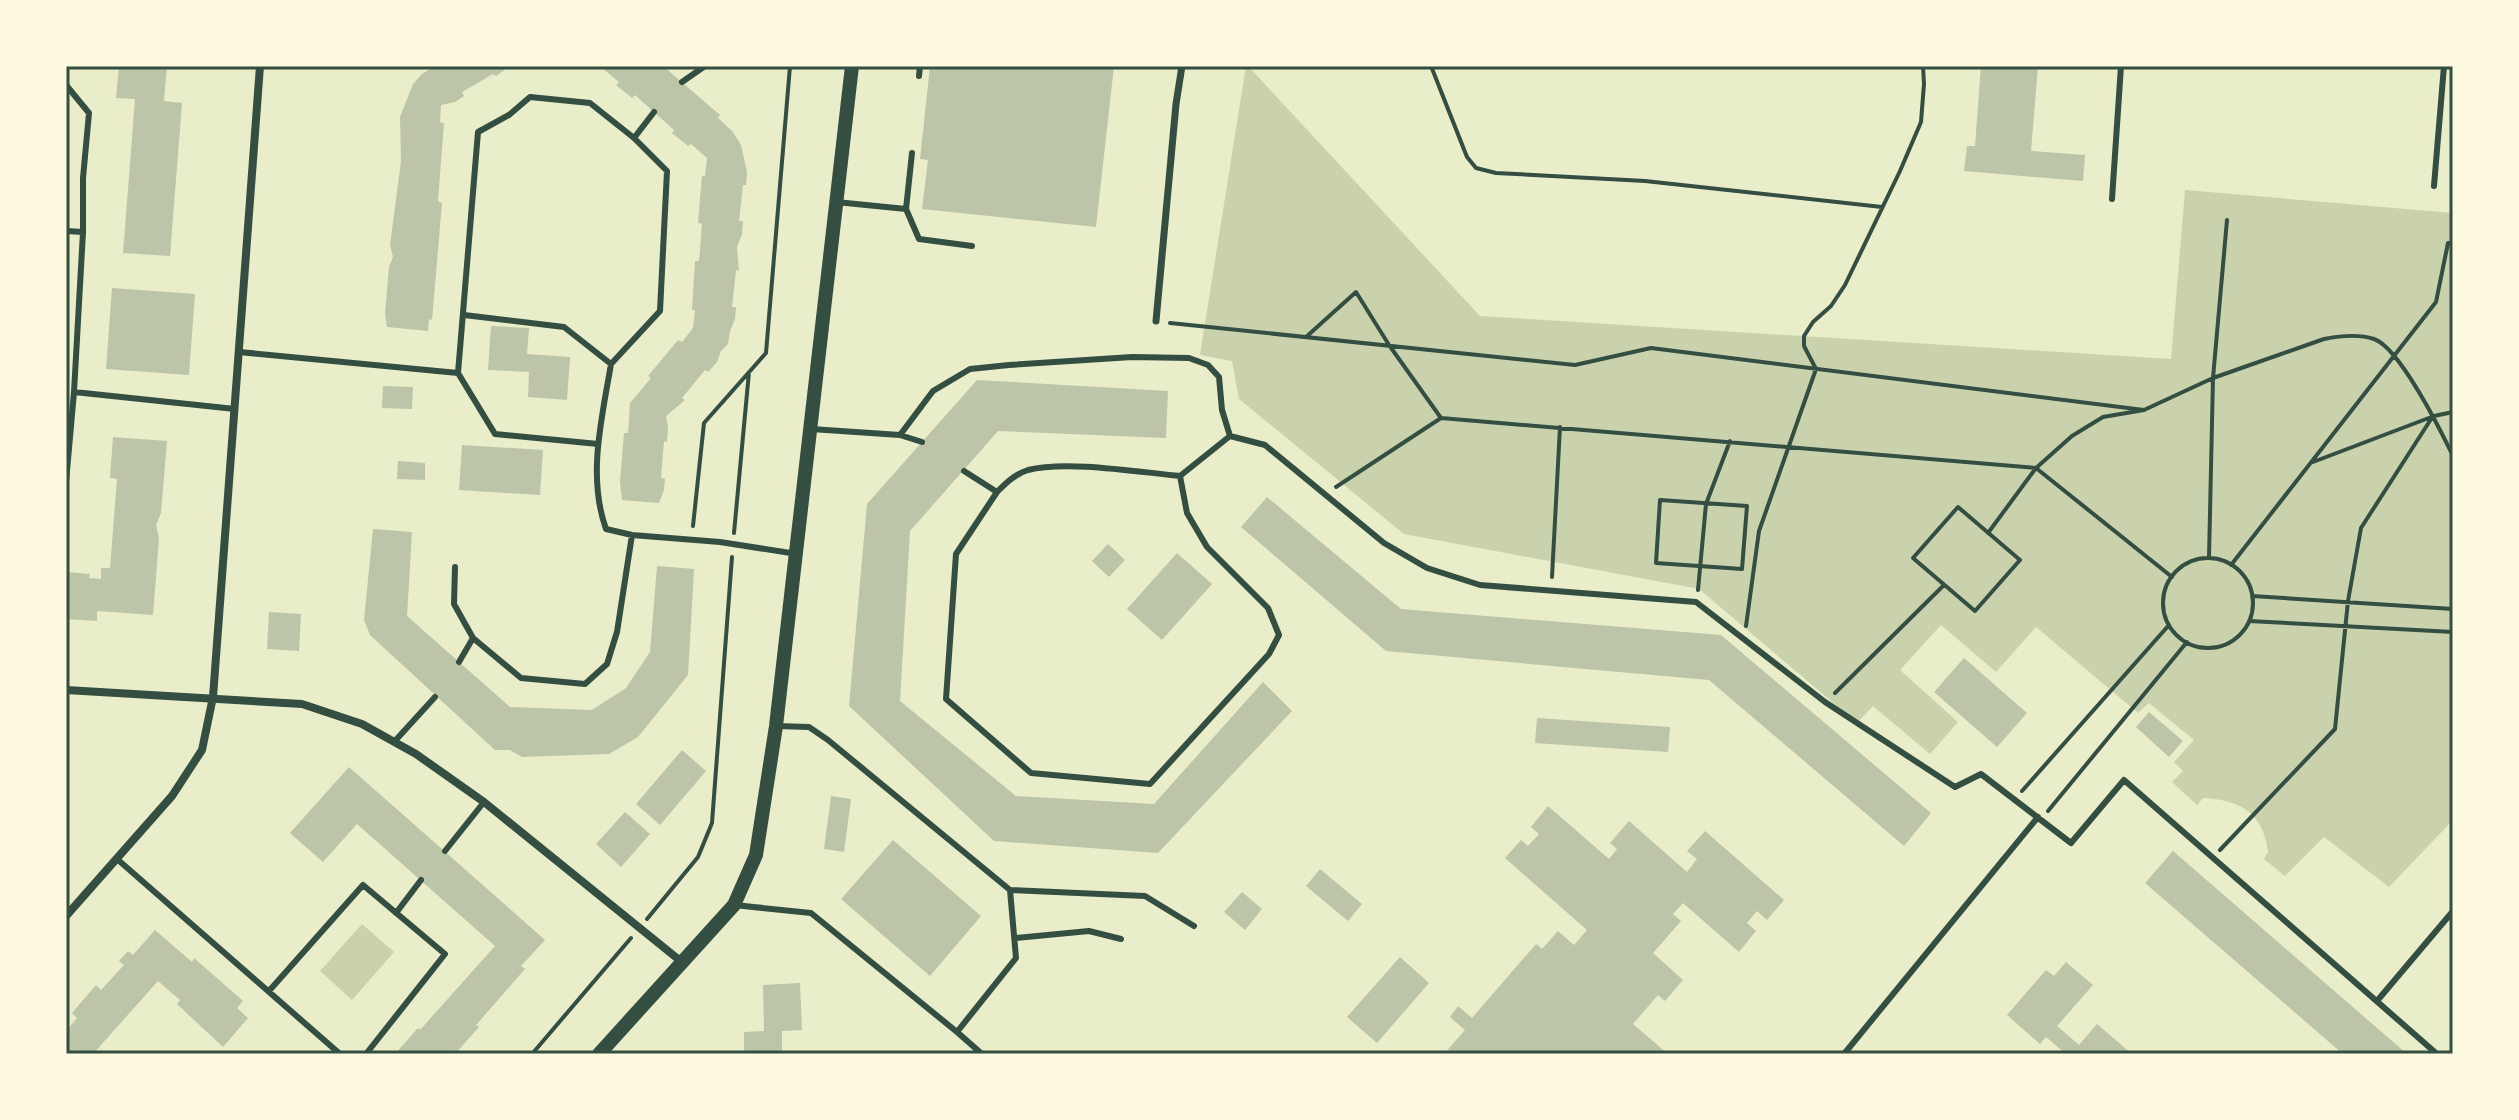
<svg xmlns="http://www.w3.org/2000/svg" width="2519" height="1120" viewBox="0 0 2519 1120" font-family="Roboto,sans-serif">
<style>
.green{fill:#cad2ad}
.building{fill:#bcc5a7}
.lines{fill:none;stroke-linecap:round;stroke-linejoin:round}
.path{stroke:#344e41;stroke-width:4}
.service{stroke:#344e41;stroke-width:6}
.pedestrian{stroke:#344e41;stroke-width:7}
.minor{stroke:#344e41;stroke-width:8}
.tertiary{stroke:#344e41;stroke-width:14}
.neatline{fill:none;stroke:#344e41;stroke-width:3}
</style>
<rect width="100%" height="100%" fill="#e9edc9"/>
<path class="green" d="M1246 66H1248L1480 316 2171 359 2185 190 2453 213V820L2389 887 2324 837 2285 876 2264 859 2268 852C2263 812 2240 800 2203 798L2197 805 2172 782 2183 771 2174 762 2194 740 2149 703 2138 713 2036 627 1996 672 1941 625 1900 670 1958 722 1930 754 1873 706 1857 723 1699 589 1404 534 1239 399 1232 361 1200 355Z
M362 924 394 952 352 1000 320 971Z"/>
<path class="building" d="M119 66H167L164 101 182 103 170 256 123 253 135 99 116 98Z
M435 66H510L496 76 493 74 462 92 464 96 455 102 441 105 440 122 444 123 438 201 442 203 432 320 429 319 428 331 387 327 385 314 389 267 393 257 390 245 401 161 400 117 413 84 422 74Z
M576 66H663L720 115 718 118 732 131 741 145 747 172 746 185H743L739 221H743L742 234 737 247 739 271 736 270 732 307H736L735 319 730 331 728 344 721 351 717 362 708 372 705 370 682 398 685 400 666 416 668 428 667 442 664 441 661 478 665 479 664 490 659 503 622 500 620 482 624 433H628L630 403 651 378 648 376 678 340 682 342 693 328 695 310H692L695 261H699L702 224 698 223 702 176H705L707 158 691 144 688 146 672 133 674 130 635 95 632 98 616 85 619 82 602 68 576 69Z
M930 66H1114L1096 227 922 209 928 160 920 159Z
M1981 66H2038L2031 151 2085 155 2083 181 1964 171 1967 146H1975Z
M112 288 195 294 189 375 106 369Z
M491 326 529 328 527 354 570 357 567 400 528 397 529 372 488 370Z
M977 380 1168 391 1166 438 998 431 910 531 900 701 1016 796 1154 804 1263 682 1292 711 1158 853 994 841 849 706 867 504Z
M383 386 413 387 412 409 382 408Z
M113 437 167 441 161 513 156 525 159 538 153 615 97 611V621L66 619V572L90 574 89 578 101 579V568H110L117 479 110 478Z
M462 445 543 450 540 495 459 490Z
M398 461 425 463V480L397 479Z
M1267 497 1401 609 1721 635 1931 813 1904 846 1709 680 1386 651 1241 527Z
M373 529 412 532 407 616 510 707 592 710 626 688 650 652 657 566 694 569 688 675 638 737 609 754 522 757 510 750H495L370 635 364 620Z
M1108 544 1125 560 1109 577 1092 561Z
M1177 553 1212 584 1162 640 1127 609Z
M269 612 301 614 299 651 267 649Z
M1964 658 2027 713 1997 747 1934 692Z
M2149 712 2183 741 2169 757 2136 727Z
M1537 718 1670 727 1668 752 1535 743Z
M682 750 706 771 660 825 636 804Z
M349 767 545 940 521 966 525 969 476 1025 479 1027 455 1054H395L418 1028 420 1030 495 946 357 824 323 862 290 833Z
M831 796 851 799 844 852 824 849Z
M1548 806 1609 859 1617 849 1610 843 1629 821 1687 872 1697 859 1687 851 1705 831 1784 900 1767 920 1757 911 1747 923 1756 931 1739 952 1683 903 1673 914 1681 921 1653 953 1683 980 1665 1001 1658 995 1633 1024 1668 1054H1444L1465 1030 1450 1017 1458 1006 1472 1018 1536 944 1542 949 1558 931 1574 945 1587 930 1505 858 1521 840 1528 846 1539 834 1531 827Z
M625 812 650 834 621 867 596 844Z
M893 840 981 916 930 976 841 899Z
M2173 851 2407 1054H2343L2145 883Z
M1320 869 1362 904 1348 921 1306 886Z
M1242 892 1262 909 1245 930 1224 912Z
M155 930 192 962 194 958 243 1001 237 1008 248 1018 223 1047 177 1004 180 1000 158 981 93 1054H66V1031L77 1018 72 1013 96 985 101 990 124 965 119 961 128 951 133 955Z
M1400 957 1429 983 1377 1043 1347 1017Z
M2066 962 2093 985 2057 1026 2079 1045 2097 1024 2132 1054H2066L2046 1037 2040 1044 2007 1015 2046 970 2054 976Z
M800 983 802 1030 782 1031V1054H744V1032L764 1031 763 985Z"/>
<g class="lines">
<path class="path" d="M1431 66 1467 157 1476 168 1496 173 1645 181 1882 207
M1170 323 1575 365 1651 348 2144 410
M1306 337 1356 292 1389 345 1441 418 2036 468 2172 577
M2313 462 2434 416 2453 412
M1336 487 1441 418
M1660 500 1747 506 1742 569 1656 563Z
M1958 507 2020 560 1975 611 1913 558Z
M693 526 704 423 766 353 790 66
M734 533 749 372
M1988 533 2036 468 2072 436 2103 417 2144 410 2213 378 2324 339C2339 336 2359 334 2374 339 2399 347 2441 431 2453 456
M2209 558 2213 378 2227 220
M2163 603a45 45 0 1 1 90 0a45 45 0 1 1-90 0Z
M2231 565 2436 302 2448 243 2453 244
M1552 577 1560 427
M1698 590 1706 504 1730 441
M2252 596 2453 609
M2249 621 2453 632
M1746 626 1759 531 1816 369 1804 346V336L1813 322 1831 306 1845 285 1900 171 1921 122 1924 84 1923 66
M1835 693 1944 585
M2022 791 2169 625
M2048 811 2187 642
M2220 850 2335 729 2348 601 2361 528 2433 416
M647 919 698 857 712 823 732 557
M532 1054 631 938"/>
<path class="service" d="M919 76 920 66
M682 82 705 66
M66 85 89 113 83 178V232L74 392
M634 138 654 112
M2434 186 2444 66
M2112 199 2121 66
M836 202 906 209 912 153
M906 209 919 239 972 246
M66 231 83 232
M239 352 458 373 478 132 509 115 530 97 590 103 634 138 667 171 660 311 611 364 564 327 464 315
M611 364C602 418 587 476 606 529L632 535 720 542 797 554
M458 373 495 434 598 444
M811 429 900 435 922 442
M900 435 933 391 970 369 1009 365 1132 357 1189 358 1208 365 1219 377 1222 410 1230 436 1265 445 1384 543 1427 568 1480 585 1696 602 1825 702 1955 787 1981 774 2071 843 2124 780 2437 1054
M964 471 997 492C1006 483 1015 474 1028 470 1066 460 1138 472 1180 476L1230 436
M66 482 74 392 235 409
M997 492 956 554 946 699 1031 773 1150 784 1269 654 1279 635 1268 608 1207 547 1187 513 1180 476
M455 567 454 604 473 638 521 678 585 684 607 664 617 632 632 535
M459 662 473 638
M776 726 809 727 828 740 1010 890 1145 896 1194 926
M394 742 435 697
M445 851 484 802
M117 859 340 1054
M734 905 811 913 957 1032 1016 958 1010 890
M396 913 421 880
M1015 938 1089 931 1121 939
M269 991 363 885 445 954 366 1054
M2377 1001 2453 911
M957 1032 982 1054
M1844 1054 2038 817"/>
<path class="pedestrian" d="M1156 321 1176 104 1182 66"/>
<path class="minor" d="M66 690 302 704 362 724 416 754 484 802 683 963
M66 916 172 796 202 750 213 697 260 66"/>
<path class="tertiary" d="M599 1054 734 905 756 855 776 726 852 66"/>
</g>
<rect width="2519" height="1120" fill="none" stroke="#fefae0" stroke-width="136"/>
<rect x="68" y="68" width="2383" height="984" class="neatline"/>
</svg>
